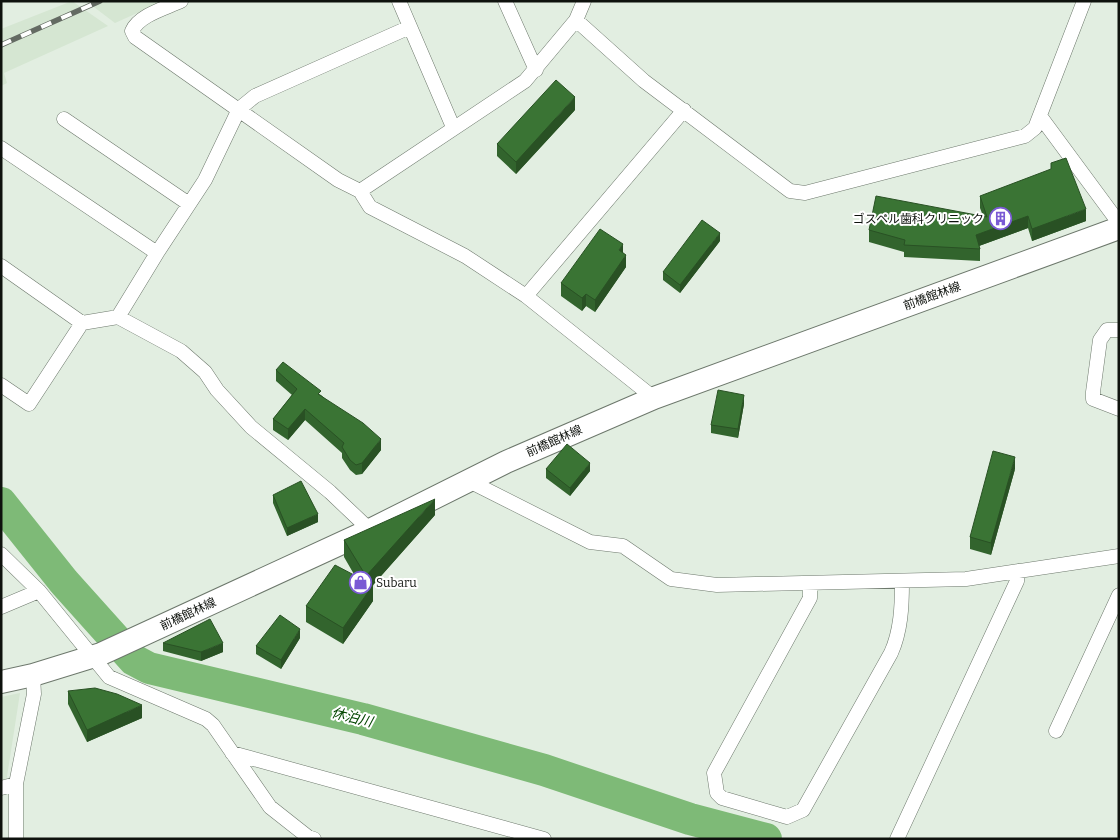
<svg xmlns="http://www.w3.org/2000/svg" width="1120" height="840" viewBox="0 0 1120 840" font-family="Bitter,'Noto Sans JP',serif">
<style>
.built{fill:#d5e6d2}
.lines{fill:none;stroke-linecap:round;stroke-linejoin:round}
.river{stroke:#7eba77;stroke-width:32}
.minor-casing{stroke:#6d786c;stroke-width:15}
.primary-casing{stroke:#6d786c;stroke-width:24}
.minor{stroke:#fff;stroke-width:14}
.primary{stroke:#fff;stroke-width:22}
.rail-casing{stroke:#646b63;stroke-width:5.5}
.rail{stroke:#fff;stroke-width:4;stroke-dasharray:11;stroke-linecap:butt}
.wall{fill:#32642d}
.shaded-wall{fill:#295124}
.building{fill:#3a7434;stroke:#295124}
.labels{text-anchor:middle;stroke-width:4;stroke-linejoin:round;paint-order:stroke}
.poi-label{font-size:12px;fill:#0e120d;stroke:#fff;text-anchor:end}
.street-label{font-size:12px;fill:#0e120d;stroke:#fff}
.water-label{font-size:14px;font-style:italic;fill:#034600;stroke:#fff}
</style>
<rect width="100%" height="100%" fill="#e2eee1"/>
<path class="built" d="M72 1 108 26 4 73 7 83 1 86V29Z
M86 1H164L115 23Z
M20 693 6 783 1 784V697Z"/>
<g class="lines">
<path class="river" d="M1 503 64 582 134 660 149 668 363 719 544 770 690 819 766 839"/>
<defs>
<path id="minor" d="M181 1C166 8 139 15 132 31L135 37 338 180 360 191 370 207 465 256 526 296 654 398
M399 1 453 127
M505 1 536 70
M576 20 644 81 790 191 805 193 1025 136 1035 128 1084 1
M1040 116 1119 223
M64 119 189 204
M1 148 157 253
M360 191 525 81 576 20 584 1
M1 266 82 323
M526 296 684 110
M118 317 157 253 205 180 239 109 255 96 410 27
M1119 330H1107L1100 340 1093 392V399L1119 409
M1 385 29 404 82 323 118 317 181 351 205 372 217 390 251 427 330 492 370 530
M469 481 590 542 623 546 671 579 717 585 966 579 1119 556
M1 554 39 591 109 677 206 719 213 725 270 807 308 837 314 839
M810 584V598L714 773 717 793 722 798 787 817 803 810 891 653C901 631 902 606 902 582
M1 607 39 591
M1056 731 1119 595
M232 753 544 839
M1 788 16 784
M16 839V784L34 694 33 675
M897 839 1017 581 1018 571"/>
<path id="primary" d="M1 682 33 675 101 654 370 530 506 462 654 398 1119 228"/>
</defs>
<use href="#minor" class="minor-casing"/>
<use href="#primary" class="primary-casing"/>
<use href="#minor" class="minor"/>
<use href="#primary" class="primary"/>
<defs>
<path id="rail" d="M1 45 100 1"/>
</defs>
<use href="#rail" class="rail-casing"/>
<use href="#rail" class="rail"/>
</g>
<path class="wall" d="M575 110 516 174 497 156V144Z
M980 196 1086 221 1032 241 1028 228 979 246 980 249V261L904 257V252L869 242V230L983 216 980 208Z
M720 241 680 293 663 280V272Z
M623 252 626 267 595 312 586 306 582 311 561 296V283Z
M276 370 321 395 381 450 362 474 356 475 350 470 342 458V453L305 420 288 440 273 430V419L292 395 276 381Z
M744 404 738 438 711 433V425Z
M546 469 590 471 570 496 546 478Z
M1015 469 991 555 970 549V537Z
M273 495 318 522 287 536 273 503Z
M435 515 373 585V601L343 644 306 622V606L355 576 344 557V540Z
M300 638 281 669 256 654V646Z
M163 643 223 652 201 661 163 651Z
M68 691 142 718 87 742 68 704Z"/>
<path class="shaded-wall" d="M575 97V110L516 174V162Z
M1086 209V221L1032 241V229Z
M1028 216V228L976 247V235Z
M720 233V241L680 293V285Z
M623 244V257L619 250Z
M626 255V267L595 312V300Z
M586 294V306L582 311V298Z
M744 395V404L738 438V429Z
M305 409V420L288 440V429Z
M381 439V450L362 474V463Z
M1015 457V469L991 555V543Z
M590 463V471L570 496V488Z
M435 499V515L366 593V576Z
M318 514V522L287 536V528Z
M373 585V601L343 644V628Z
M300 629V638L281 669V660Z
M223 643V652L201 661V652Z
M142 705V718L87 742V730Z"/>
<path class="building" d="M556 80 575 97 516 162 497 144Z
M1066 158 1086 209 1032 229 1028 216 976 235 980 249 904 245 905 240 869 230 876 196 987 217 980 196 1051 169V163Z
M702 220 720 233 680 285 663 272Z
M600 229 623 244 619 250 626 255 595 300 586 294 582 298 561 283Z
M283 362 321 391 318 394 363 423 381 439 362 463 356 465 350 460 342 447 344 443 305 409 288 429 273 419 297 389 276 370Z
M718 390 744 395 738 429 711 425Z
M567 444 590 463 570 488 546 469Z
M993 451 1015 457 991 543 970 537Z
M301 481 318 514 287 528 273 495Z
M435 499 366 576 344 540Z
M335 565 373 585 343 628 306 606Z
M280 615 300 629 281 660 256 646Z
M210 619 223 643 201 652 163 643Z
M95 688 117 694 142 705 87 730 68 691Z"/>
<defs>
<symbol id="building-ring" viewBox="-11 -11 22 22"><circle r="9.5" fill="#fff" stroke="#7a5ad4" stroke-width="1.5"/><path d="M-4-6H4V6H1V3H-1V6H-4ZM-2.5-4.3h1.7v1.8h-1.7ZM.8-4.3h1.7v1.8H.8ZM-2.5-1h1.7V.8h-1.7ZM.8-1h1.7V.8H.8Z" fill="#7a5ad4"/></symbol>
<symbol id="shop-ring" viewBox="-11 -11 22 22"><circle r="9.5" fill="#fff" stroke="#7a5ad4" stroke-width="1.5"/><path d="M-5-2.5h2.3a2.7 3.5 0 0 1 5.4 0H5L5.5 6h-11ZM-1.5-2.5h3a1.5 2.3 0 0 0-3 0Z" fill="#7a5ad4"/></symbol>
</defs>
<g fill-rule="evenodd">
<use href="#building-ring" x="988" y="206" width="25" height="25"/>
<use href="#shop-ring" x="348" y="570" width="25" height="25"/>
</g>
<g class="labels">
<g class="poi-label">
<text x="984" y="223">ゴスペル歯科クリニック</text>
<text x="376" y="587" text-anchor="start">Subaru</text>
</g>
<g class="street-label">
<text transform="translate(932 296) rotate(-20)" y="4">前橋館林線</text>
<text transform="translate(554 441) rotate(-24)" y="4">前橋館林線</text>
<text transform="translate(188 614) rotate(-25)" y="4">前橋館林線</text>
</g>
<g class="water-label">
<text transform="translate(352 717) rotate(14)" y="5">休泊川</text>
</g>
</g>
<rect width="1120" height="840" fill="none" stroke="#0e120d" stroke-width="5"/>
</svg>
